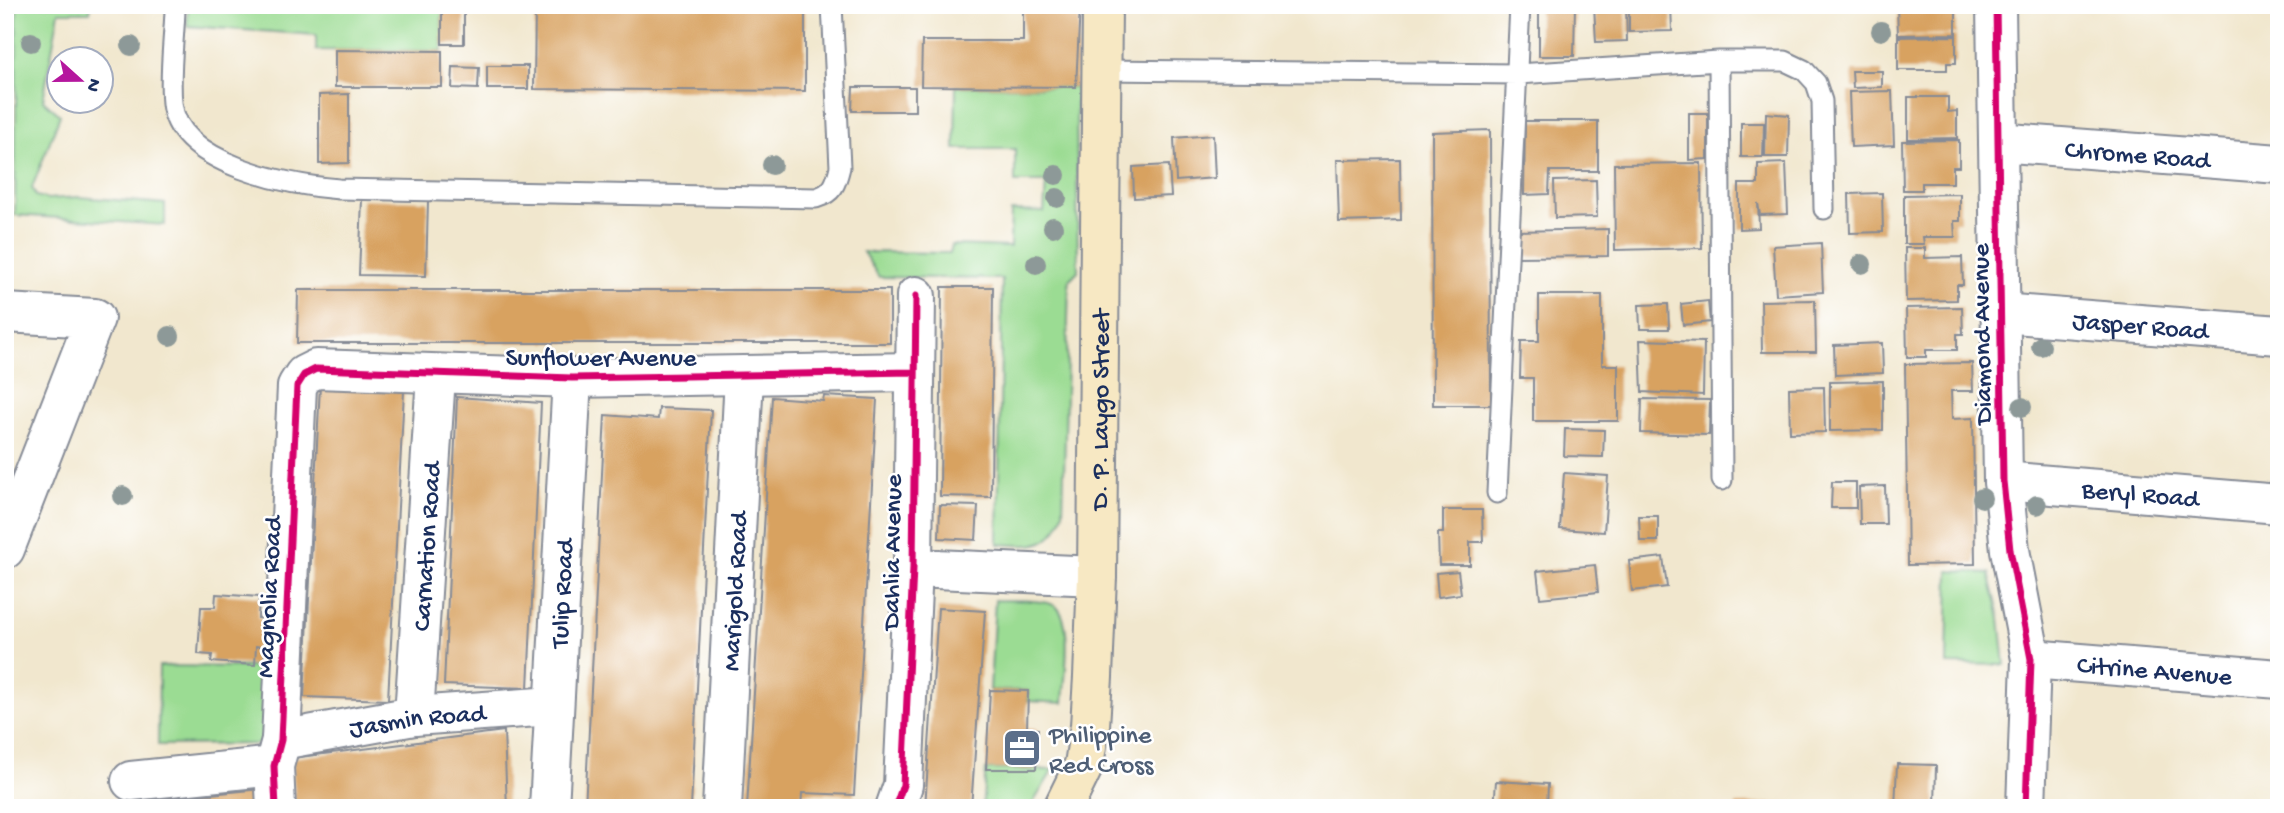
<svg xmlns="http://www.w3.org/2000/svg" width="2284" height="813" viewBox="0 0 2284 813" font-family="'Gochi Hand',sans-serif">
<style>
.green{fill:#9bdc93;stroke:#5b8678;stroke-width:2}
.building{fill:#d8a260}
.lines{fill:none;stroke-linecap:round;stroke-linejoin:round}
.service-casing{stroke:#868b96;stroke-width:23}
.minor-casing{stroke:#868b96;stroke-width:42}
.secondary-casing{stroke:#868b96;stroke-width:42}
.service{stroke:#fff;stroke-width:19}
.minor{stroke:#fff;stroke-width:38}
.secondary{stroke:#f7e8c3;stroke-width:38}
.cycleway-casing{stroke:#fff;stroke-width:11}
.cycleway{stroke:#d6006c;stroke-width:7}
.tree{fill:#8d9998}
.labels{text-anchor:middle;stroke-width:5;stroke-linejoin:round;paint-order:stroke}
.street-label{font-size:26px;fill:#1b2f5e;stroke:#fff}
.service-label{font-size:26px;fill:#4e5e75;stroke:#fff;text-anchor:start}
</style>
<rect width="100%" height="100%" fill="#fff"/>
<filter id="ink" filterUnits="userSpaceOnUse"><feTurbulence type="fractalNoise" baseFrequency=".0143" numOctaves="2"/><feDisplacementMap in="SourceGraphic" scale="14" xChannelSelector="R" yChannelSelector="G"/><feConvolveMatrix kernelMatrix="1 2 1 2 8 2 1 2 1" color-interpolation-filters="sRGB"/></filter>
<filter id="wash" filterUnits="userSpaceOnUse"><feTurbulence type="fractalNoise" baseFrequency=".00686" numOctaves="4" result="noise"/><feDisplacementMap in="SourceGraphic" scale="28" xChannelSelector="R" yChannelSelector="G"/><feGaussianBlur stdDeviation="1.57" result="paint"/><feColorMatrix in="noise" values="0 0 0 0 0 0 0 0 0 0 0 0 0 0 0 0 0 1.4 0 .05"/><feComposite in="paint" operator="in"/></filter>
<g filter="url(#wash)">
<rect width="100%" height="100%" fill="#f1e7ce"/>
<path class="green" d="M17 5H91L90 12H59L43 100 60 115 32 188 36 196 48 199 79 197 165 204V225L15 215Z
M188 5H442V51L316 50V35L187 26Z
M956 86 1076 87 1078 271 1069 280 1063 513C1053 550 1030 546 998 544L1002 279 879 277 863 252 950 253 952 245 1010 247 1011 211 1044 212 1046 182H1015V149H955Z
M1949 571 1989 573 2000 618 2005 665 1947 664Z
M995 600C1012 601 1035 599 1051 604 1076 611 1064 681 1063 703L1028 701V691L990 690Z
M159 666 264 667V744L158 745Z
M986 769 1053 770 1030 808H982Z"/>
<g id="blocks">
<path class="building" d="M442 5H464V44H442Z
M535 5H805V91L534 89Z
M1023 5H1080L1076 87 921 86 922 41H1023Z
M1539 5H1575L1574 56H1539Z
M1594 5H1626L1627 41 1596 42Z
M1629 5H1671L1672 31 1629 32Z
M1897 5H1956V34L1898 35Z
M1956 36V63H1947V70H1898V37Z
M335 50 442 51V87H335Z
M487 66H528V89H487Z
M453 67 479 68 478 89 452 88Z
M1852 71H1882V87L1853 88Z
M853 87H915V111H852Z
M1892 91 1894 145 1851 147 1849 92Z
M349 94V163L319 164V95Z
M1908 97H1948V112L1957 111V138L1908 139Z
M1689 113H1708V159L1689 160Z
M1766 113 1789 115 1788 157H1765Z
M1525 121H1598V171H1550L1549 194 1524 195Z
M1741 123H1764L1763 157H1741Z
M1490 130 1491 405H1433L1432 132Z
M1213 135 1215 178 1176 181 1174 138Z
M1959 140V167H1953V183H1922V190H1903L1902 141Z
M1400 159 1401 220 1339 222 1337 160Z
M1701 163 1702 248 1615 250 1614 164Z
M1786 163 1788 214 1760 215 1758 203 1759 228 1739 229V184H1758V164Z
M1169 165 1171 196 1134 198 1133 167Z
M1596 180 1597 217 1555 218 1554 181Z
M1882 193 1883 232 1850 233 1849 194Z
M1960 194V221H1954L1955 237H1923L1924 244H1904V195Z
M362 199 428 201 426 276 359 275Z
M1608 229V256L1516 257V231Z
M1821 243 1823 292 1776 295 1773 246Z
M1905 248H1925V258L1962 257 1963 285H1957V300L1906 301Z
M942 287H993L991 497 940 496Z
M298 290H890V343H297Z
M1539 295H1602V365H1618V421H1533V378H1520L1521 341H1539Z
M1815 300 1816 352H1762L1761 301Z
M1708 301 1710 322 1683 325 1681 304Z
M1668 304 1669 329H1640L1639 305Z
M1962 307 1963 334H1957V350H1926V357H1907L1906 308Z
M1640 340 1704 342 1703 395 1642 392Z
M1882 343 1883 373 1835 375 1834 345Z
M1972 363 1973 391H1951L1952 419 1973 418 1975 564 1908 565 1905 364Z
M1883 381V430L1830 431V382Z
M320 386 404 391 388 700 304 697Z
M1824 387 1825 432 1790 433 1789 388Z
M824 396 877 399 854 795 802 793 801 808H747L772 397 823 401Z
M457 397 541 403 528 688 444 685Z
M1642 399 1710 400 1709 435 1641 433Z
M659 408 711 410 691 808H585L605 415 658 419Z
M1565 429 1604 430 1603 457 1564 456Z
M1564 473 1608 476 1604 532 1560 529Z
M1832 482H1856V508H1831Z
M1885 486 1886 524H1860L1859 487Z
M940 505 978 506 976 540 939 538Z
M1443 510H1482L1483 542H1470V565H1439L1438 533H1443Z
M1639 516H1658V541H1640Z
M1663 557 1667 587 1632 591 1629 561Z
M1595 565 1598 592 1540 598 1537 571Z
M1458 571 1461 594 1438 597 1436 573Z
M216 594 259 597 258 618 267 619 265 647 256 646 255 665 211 662 212 655 198 654 201 607H215Z
M938 608 985 611 971 808H925Z
M990 690 1028 691 1027 729H1038L1036 769H986Z
M504 731 507 808H295L292 758Z
M1897 764 1936 765 1935 808H1895Z
M1496 781 1548 784 1547 808H1494Z
M262 789V808H107V804Z
M1805 803V808H1736V804Z"/>
</g>
</g>
<g filter="url(#ink)">
<use href="#blocks" fill-opacity="0" stroke="#868b96" stroke-width="2"/>
<g class="lines">
<defs>
<path id="service" d="M175 10C174 40 169 73 172 103 178 165 290 185 339 189L816 198C833 193 836 184 840 167L832 5
M1719 61 1722 480
M1100 70 1518 74 1719 61H1785L1804 70 1816 83 1822 101 1824 209
M1497 493 1520 5"/>
<g id="minor">
<path d="M1996 5 2003 481 2010 550 2031 659 2026 808"/>
<path id="s1" d="M1998 142 2279 164"/>
<path d="M5 313 95 318 5 549"/>
<path id="s2" d="M2001 313 2279 335"/>
<path id="s3" d="M2003 481 2279 504"/>
<path d="M913 568 1097 576"/>
<path id="s4" d="M2031 659 2279 679"/>
<path id="s5" d="M414 716 436 376"/>
<path id="s6" d="M281 740 414 716 553 706"/>
<path d="M131 781 274 766"/>
<path d="M276 808 274 766 281 740 297 386 304 375 316 369 572 378 913 372"/>
<path id="s7" d="M549 808 572 378"/>
<path id="s8" d="M722 808 744 376"/>
<path d="M895 808 903 785 913 568 916 296"/>
</g>
<g id="secondary">
<path id="s9" d="M1063 808 1084 765 1090 726 1093 677 1097 576 1102 5"/>
</g>
</defs>
<use href="#service" class="service-casing"/>
<use href="#minor" class="minor-casing"/>
<use href="#secondary" class="secondary-casing"/>
<use href="#service" class="service"/>
<use href="#minor" class="minor"/>
<use href="#secondary" class="secondary"/>
<defs>
<path id="cycleway" d="M1996 5 2003 481 2010 550 2031 659 2026 808
M276 808 274 766 281 740 297 386 304 375 316 369 572 378 913 372
M895 808 903 785 913 568 916 296"/>
</defs>
<use href="#cycleway" class="cycleway-casing"/>
<use href="#cycleway" class="cycleway"/>
</g>
<g class="tree">
<circle cx="1881" cy="31" r="10"/>
<circle cx="31" cy="42" r="10"/>
<circle cx="131" cy="46" r="10"/>
<circle cx="772" cy="165" r="10"/>
<circle cx="1056" cy="175" r="10"/>
<circle cx="1057" cy="198" r="10"/>
<circle cx="1053" cy="227" r="10"/>
<circle cx="1036" cy="264" r="10"/>
<circle cx="1862" cy="264" r="10"/>
<circle cx="170" cy="336" r="10"/>
<circle cx="2041" cy="346" r="10"/>
<circle cx="2022" cy="407" r="10"/>
<circle cx="123" cy="496" r="10"/>
<circle cx="1982" cy="498" r="10"/>
<circle cx="2037" cy="505" r="10"/>
</g>
</g>
<defs>
<symbol id="office-square" viewBox="-11 -11 22 22"><rect x="-9" y="-9" width="18" height="18" rx="4" fill="#5c6f8a" stroke="#fff"/><path d="M-6-3h4V-5.5h4V-3h4V5H-6ZM-1-4.5V-3h2v-1.5ZM-6 0V1H6V0Z" fill="#fff"/></symbol>
</defs>
<g fill-rule="evenodd">
<use href="#office-square" x="1000" y="726" width="44" height="44"/>
</g>
<g class="labels">
<g class="street-label">
<text dy="9" stroke="none"><textPath href="#s1" startOffset="140">Chrome Road</textPath></text>
<text dy="9" stroke="none"><textPath href="#s2" startOffset="140">Jasper Road</textPath></text>
<text transform="translate(1980 334) rotate(-91)" y="9">Diamond Avenue</text>
<text x="601" y="365">Sunflower Avenue</text>
<text dy="9" stroke="none"><textPath href="#s9" startOffset="404">D. P. Laygo Street</textPath></text>
<text dy="9" stroke="none"><textPath href="#s3" startOffset="138">Beryl Road</textPath></text>
<text dy="9" stroke="none"><textPath href="#s5" startOffset="170">Carnation Road</textPath></text>
<text transform="translate(890 552) rotate(-89)" y="9">Dahlia Avenue</text>
<text dy="9" stroke="none"><textPath href="#s8" startOffset="217">Marigold Road</textPath></text>
<text dy="9" stroke="none"><textPath href="#s7" startOffset="215">Tulip Road</textPath></text>
<text transform="translate(267 597) rotate(-87)" y="9">Magnolia Road</text>
<text dy="9" stroke="none"><textPath href="#s4" startOffset="124">Citrine Avenue</textPath></text>
<text dy="9" stroke="none"><textPath href="#s6" startOffset="138">Jasmin Road</textPath></text>
</g>
<g class="service-label">
<text x="1049" y="742">Philippine<tspan x="1049" dy="30">Red Cross</tspan></text>
</g>
</g>
<rect width="2284" height="813" fill="none" stroke="#fff" stroke-width="28"/>
<g transform="translate(80 80) rotate(111)"><circle r="33" fill="#ffffff" stroke="#a4acbf" stroke-width="2"/>
<path d="M0-5L12 26L0 18L-12 26Z" fill="#b5179e"/>
<text y="-10" font-size="19" font-weight="bold" text-anchor="middle" fill="#1b2f5e">N</text>
</g>
</svg>
